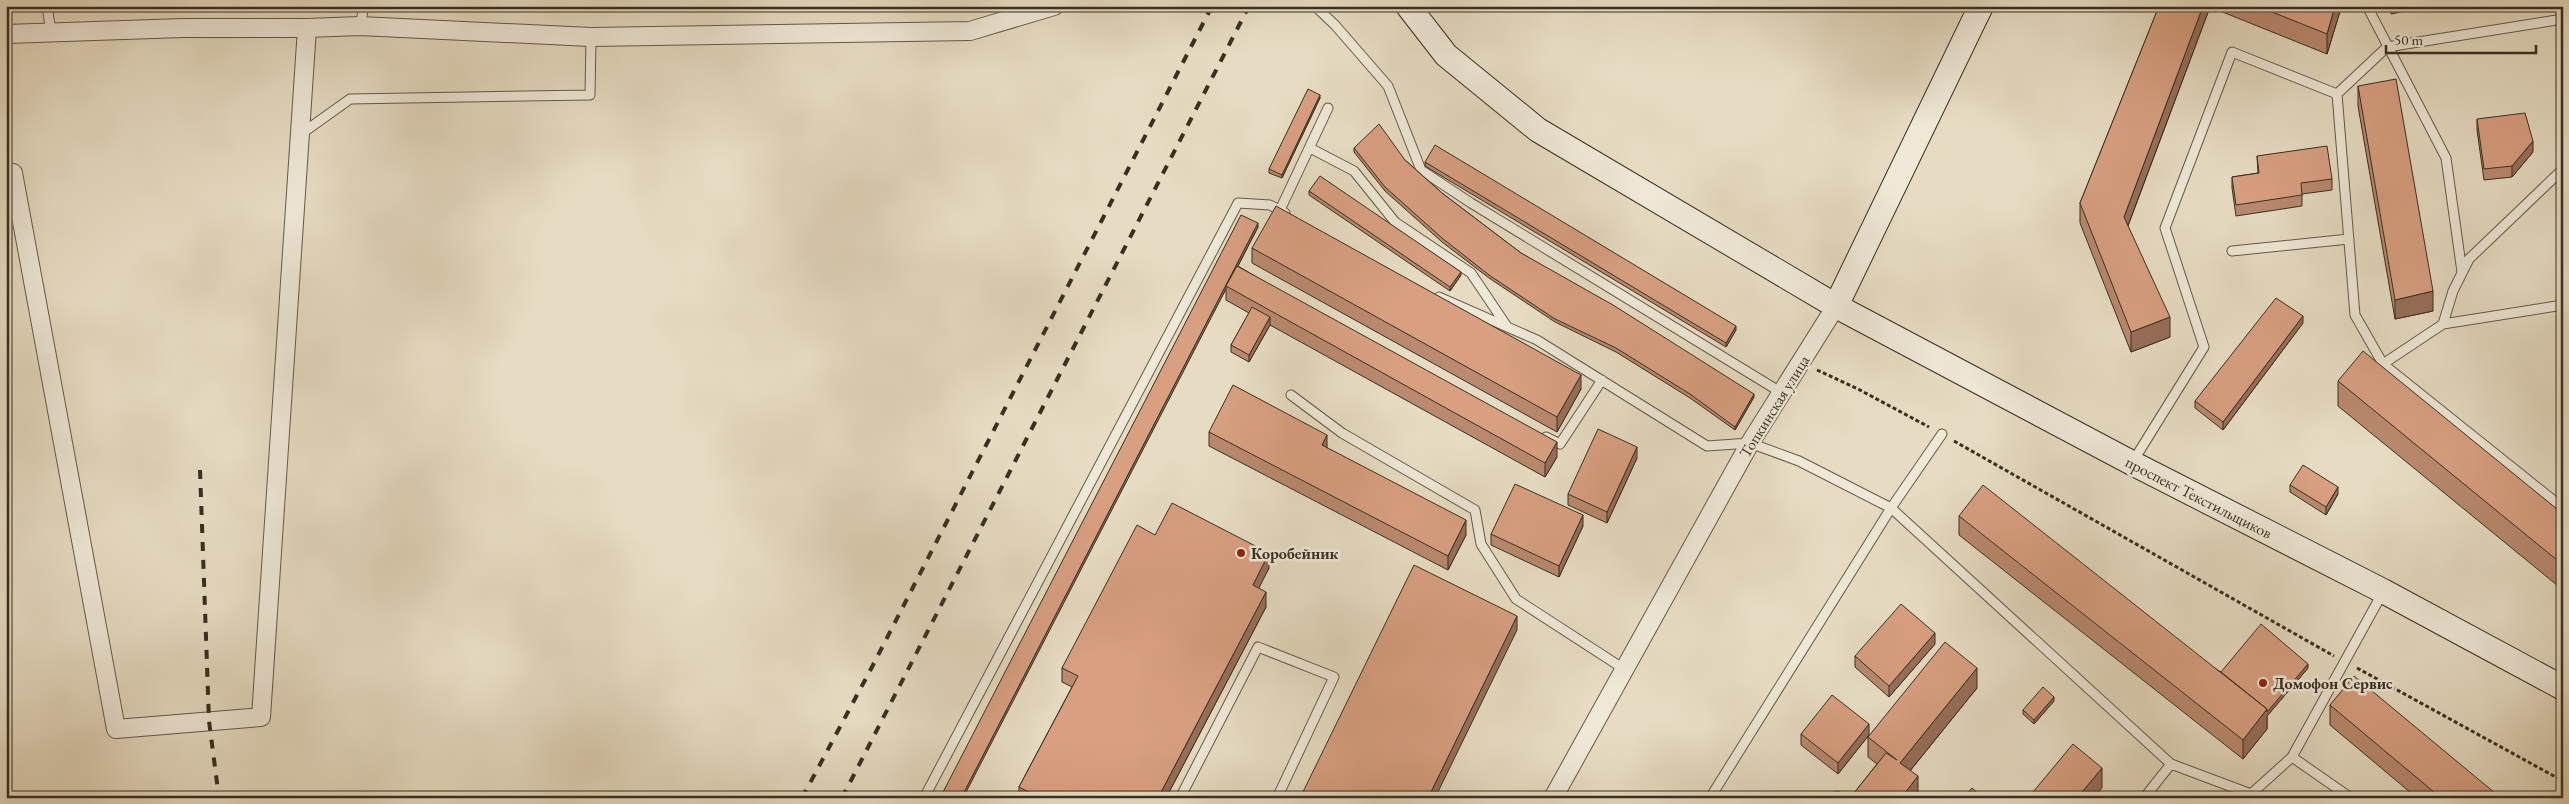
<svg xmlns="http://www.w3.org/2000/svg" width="2569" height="804" viewBox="0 0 2569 804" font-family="'EB Garamond',serif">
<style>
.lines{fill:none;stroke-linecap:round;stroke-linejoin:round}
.lane-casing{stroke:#645a4a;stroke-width:11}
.street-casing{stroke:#645a4a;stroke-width:20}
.secondary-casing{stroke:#382f21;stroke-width:26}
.path{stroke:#382f21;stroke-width:3;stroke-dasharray:4 2.5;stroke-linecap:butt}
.lane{stroke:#efe8d8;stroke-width:9}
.street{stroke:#efe8d8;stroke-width:18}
.secondary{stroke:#efe8d8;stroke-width:24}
.rail{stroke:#382f21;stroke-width:4;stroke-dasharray:9 9;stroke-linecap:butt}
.wall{fill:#ba896f;stroke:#382f21}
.shaded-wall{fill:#976f5a;stroke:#382f21}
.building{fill:#d89f81;stroke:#382f21}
.poi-dot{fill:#8f2418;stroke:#efe8d8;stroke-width:2}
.labels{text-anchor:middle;stroke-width:5;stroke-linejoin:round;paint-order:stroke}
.street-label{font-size:16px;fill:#382f21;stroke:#efe8d8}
.poi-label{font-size:16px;font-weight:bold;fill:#382f21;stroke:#efe8d8;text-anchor:start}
</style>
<rect width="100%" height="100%" fill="#e7dcc3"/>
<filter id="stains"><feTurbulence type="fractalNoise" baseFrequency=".004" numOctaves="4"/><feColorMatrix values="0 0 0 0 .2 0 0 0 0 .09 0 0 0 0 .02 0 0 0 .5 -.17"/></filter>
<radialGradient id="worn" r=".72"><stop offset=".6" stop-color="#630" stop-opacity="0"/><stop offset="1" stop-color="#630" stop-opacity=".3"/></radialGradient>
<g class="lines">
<defs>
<path id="lane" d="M47 6 51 32
M1315 6 1335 25 1388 86 1421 170 1471 203 1782 393
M2367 6 2446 158 2462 272
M360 26 364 6
M2337 94 2355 315 2383 364 2563 508
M301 134 350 99 590 95 591 37
M1310 148 1354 171 1395 222 1471 273 1506 325
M1280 210 1328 108
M2232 251 2349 239
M1439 297 1537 340 1707 446 1750 443 1799 461 1891 508 2171 764 2251 794 2292 757 2383 592
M2443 324 2563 305
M2383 364 2443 324 2453 291 2469 259 2563 169
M1291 395 1342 433 1475 510 1481 544 1516 599 1624 669
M1546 437 1560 444 1602 380
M2132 463 2204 347 2165 228 2232 52 2337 94 2387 47 2563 19
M2292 757 2351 798
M924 798 1238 203 1270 205 1285 213
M1180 798 1258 647 1334 677 1277 798
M1710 798 1891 508 1942 434
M1836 798 1837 796
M2144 798 2171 764"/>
<path id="street" d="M6 34 183 28H307L360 26 591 37 970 31 1054 6
M13 173 116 729 261 717 307 28
M1553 798 1750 443 1836 306"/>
<path id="secondary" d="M1408 6 1446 55 1538 130 1836 306 2132 463 2383 591 2563 688
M1836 306 1981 6"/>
</defs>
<use href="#lane" class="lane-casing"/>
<use href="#street" class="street-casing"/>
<use href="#secondary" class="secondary-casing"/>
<path class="path" d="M1817 370 1858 389 1929 427
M1954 441 2334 656
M2357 668 2563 781"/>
<use href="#lane" class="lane"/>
<use href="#street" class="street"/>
<use href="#secondary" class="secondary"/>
<path class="rail" d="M200 470 209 721 219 798
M802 798 872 667 1212 6
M842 798 1249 6"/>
</g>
<path class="wall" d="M2159 6H2341V8L2327 54 2210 7 2128 226 2170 337 2131 352 2080 223V203Z
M2390 6H2433L2391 14Z
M2358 86 2433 311 2395 319 2358 106Z
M1320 98 1282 178 1269 173V169Z
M2477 119 2533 152 2512 177 2484 180 2477 130Z
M1354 148 1405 160 1442 193 1521 253 1754 397 1735 430 1690 398 1616 352 1555 322 1489 278 1442 242 1385 191 1354 152Z
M2257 156 2332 179V190L2302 194V206L2236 216 2232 188V177L2258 173Z
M1425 162 1736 330 1726 347 1425 166Z
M1309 191 1461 275 1450 291 1309 195Z
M1258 227 1238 266 1557 457 1545 477 1270 325 1249 362 1231 352V345L1249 313 1226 300V289L940 798Z
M1252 248 1581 389 1557 432 1252 263Z
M2303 323 2223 430 2195 408V401Z
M2338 381 2563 514V590L2338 406Z
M1209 432 1327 448 1466 535 1448 570 1209 446Z
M1637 458 1607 523 1568 505V494Z
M2290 485 2338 494 2326 515 2290 492Z
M1959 516 2221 672 2308 668 2267 716V729L2243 759 1959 535Z
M1583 526 1559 577 1491 545V534Z
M1155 535 1269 568 1258 588 1266 607 1166 798H1019V787L1072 687 1062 682V668Z
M1935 644 1889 697 1855 667V656Z
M1977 688 1910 771 1918 796 1917 798H1850L1877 764 1868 757V737Z
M2054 701 2034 724 2023 714V710Z
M2330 705 2501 798H2417L2330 725Z
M1801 734 1869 735 1838 774 1801 745Z"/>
<path class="shaded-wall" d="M2203 6H2210V7L2124 236V217Z
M2335 6H2341V8L2327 54V34Z
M1320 95V98L1282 178V175Z
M2533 141V152L2512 177V166Z
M1258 223V227L1227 287 1226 286V289L963 798H961Z
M1461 272V275L1450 291V287Z
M2433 291V311L2395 319V300Z
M2303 316V323L2223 430V422Z
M1270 317V325L1249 362V355Z
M2170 317V337L2131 352V332Z
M1736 326V330L1726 347V343Z
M1581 375V389L1557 432V417Z
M1754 394V397L1735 430V427Z
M1327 435V449L1322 445Z
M1557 442V457L1545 477V463Z
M1637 447V458L1607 523V512Z
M2338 487V494L2326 515V507Z
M1583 515V526L1559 577V566Z
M1466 520V535L1448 570V556Z
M1269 553V568L1253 600V585Z
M1266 592V607L1166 798H1158Z
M1517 616V630L1435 798H1428Z
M1935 633V644L1889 697V686Z
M2308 664V668L2267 716V729L2243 759V740L2267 709Z
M1977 668V688L1900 783V763Z
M2054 697V701L2034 724V720Z
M1869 724V735L1838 774V763Z
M2102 768V788L2093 798H2077Z
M1918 776V796L1917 798H1901Z"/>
<path class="building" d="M2159 6H2203L2124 217 2170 317 2131 332 2080 203Z
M2257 6H2335L2327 34Z
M2396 79 2433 291 2395 300 2358 86Z
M1308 89 1320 95 1282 175 1269 169Z
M2525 113 2533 141 2512 166 2484 169 2477 119Z
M1379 124 1405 160 1442 193 1521 253 1613 305 1754 394 1735 427 1690 394 1616 348 1555 319 1489 275 1442 238 1385 187 1354 148Z
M1435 145 1736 326 1726 343 1425 162Z
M2327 146 2332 179 2301 183 2302 195 2236 205 2232 177 2259 173 2257 156Z
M1320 176 1461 272 1450 287 1309 191Z
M1276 206 1581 375 1557 417 1252 248Z
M1241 215 1258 223 961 798H940Z
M1237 266 1557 442 1545 463 1226 286Z
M2276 298 2303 316 2223 422 2195 401Z
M1252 307 1270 317 1249 355 1231 345Z
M2363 351 2563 514V565L2338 381Z
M1233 385 1327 435 1322 445 1466 520 1448 556 1209 432Z
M1598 429 1637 447 1607 512 1568 494Z
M2303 465 2338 487 2326 507 2290 485Z
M1515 484 1583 515 1559 566 1491 534Z
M1983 485 2267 709 2243 740 1959 516Z
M1172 503 1269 553 1253 585 1266 592 1158 798H1040L1019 787 1078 676 1062 668 1137 525 1155 535Z
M1414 565 1517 616 1428 798H1300Z
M1901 604 1935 633 1889 686 1855 656Z
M2261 624 2308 664 2267 712V709L2221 672Z
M1945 642 1977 668 1900 763 1918 776 1901 798H1850L1886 753 1897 760 1868 737Z
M2354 676 2501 798H2441L2330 705Z
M2043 687 2054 697 2034 720 2023 710Z
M1832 695 1869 724 1838 763 1801 734Z
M2073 744 2102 768 2077 798H2028Z
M1972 788 1983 798H1963Z"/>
<g class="poi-dot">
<circle cx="1241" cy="553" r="5"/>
<circle cx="2263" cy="683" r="5"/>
</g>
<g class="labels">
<g class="street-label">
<text transform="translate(1774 406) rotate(-58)" y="6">Топкинская улица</text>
<text transform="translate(2199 497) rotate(27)" y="6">проспект Текстильщиков</text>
</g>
<g class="poi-label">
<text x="1251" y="559">Коробейник</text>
<text x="2273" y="689">Домофон Сервис</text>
</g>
</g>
<rect width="2569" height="804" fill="none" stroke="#e7dcc3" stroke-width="25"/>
<rect x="8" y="8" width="2554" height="789" fill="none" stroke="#382f21" stroke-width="2.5"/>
<rect x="12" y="12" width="2544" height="779" fill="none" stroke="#382f21"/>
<path d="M2386 45v8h150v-8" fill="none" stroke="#382f21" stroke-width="2.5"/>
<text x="2394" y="45" font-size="15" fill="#382f21" stroke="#efe8d8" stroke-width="4" paint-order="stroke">50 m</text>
<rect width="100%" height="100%" filter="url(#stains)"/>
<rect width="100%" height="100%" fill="url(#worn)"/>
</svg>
